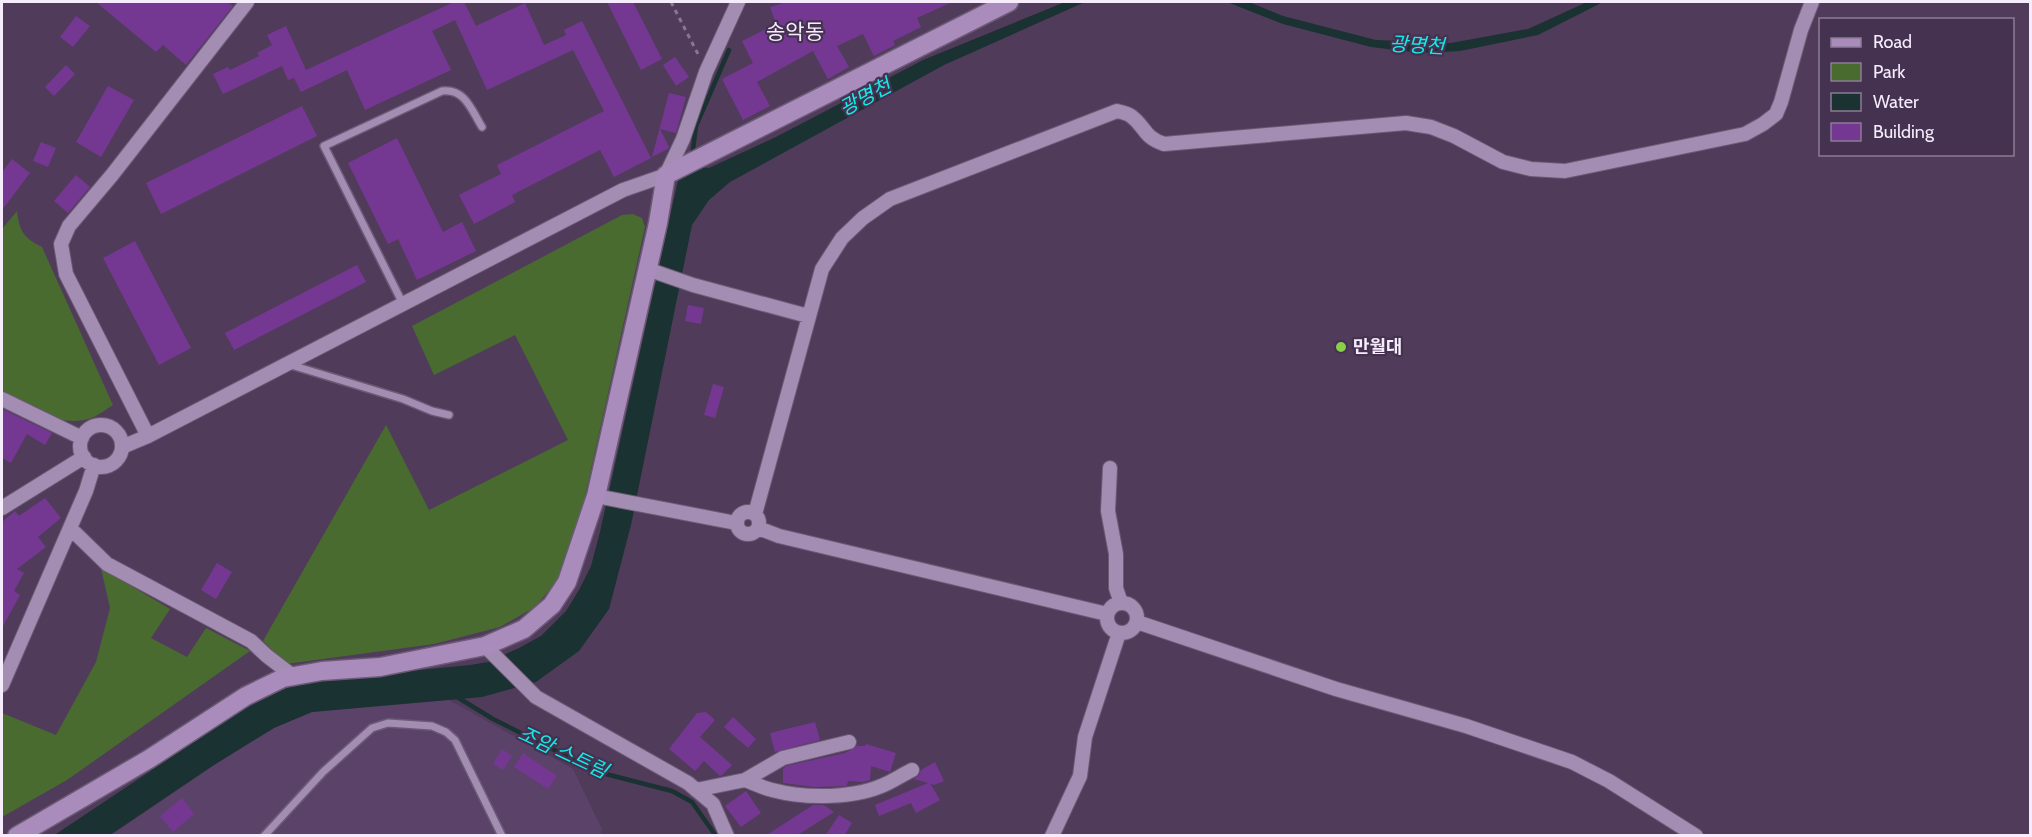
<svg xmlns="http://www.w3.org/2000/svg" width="2032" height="837" viewBox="0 0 2032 837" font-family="Cabin,'Noto Sans KR',sans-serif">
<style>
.built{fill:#5b4269}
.green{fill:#496b2f}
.water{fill:#1a3231}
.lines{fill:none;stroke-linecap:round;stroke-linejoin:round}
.stream{stroke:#1a3231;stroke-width:4.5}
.building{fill:#753892}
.lane-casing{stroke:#6b5a75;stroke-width:10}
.street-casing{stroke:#6b5a75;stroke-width:16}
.secondary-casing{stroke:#6b5a75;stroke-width:21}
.path{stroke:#887791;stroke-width:3;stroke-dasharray:4.5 4.5;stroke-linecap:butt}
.lane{stroke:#a48db2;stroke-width:7}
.street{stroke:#a48db2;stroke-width:14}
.secondary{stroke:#a98cbb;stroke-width:18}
.poi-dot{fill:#88cf4a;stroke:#453150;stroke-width:2}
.labels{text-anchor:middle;stroke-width:4.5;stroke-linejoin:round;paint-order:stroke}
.poi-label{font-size:18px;font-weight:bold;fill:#f6ecfc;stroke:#453150;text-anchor:start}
.water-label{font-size:20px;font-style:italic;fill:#12ece9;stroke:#453150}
.quarter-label{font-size:21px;fill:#f6ecfc;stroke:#453150}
</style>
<rect width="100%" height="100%" fill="#503b5b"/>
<path class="built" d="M449 700 573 769 602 829 600 836H110L214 765 274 728 312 712Z"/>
<path class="green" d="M17 211C19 231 24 238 42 247L113 405C105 410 94 419 84 420 55 426 25 404 2 390V229Z
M633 214 642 218 645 227 574 546 557 581 535 607 500 627 434 644 286 664 263 641 386 425 429 510 568 440 515 335 434 375 412 326 622 215Z
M101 568 170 609 151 638 187 657 206 628 250 651 67 780 2 817V713L56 735 96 662 110 608Z"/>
<path class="water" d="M1065 2H1085L944 65 730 182 709 200 692 225 631 525 609 609 579 651 536 682 482 697 312 712 274 728 214 765 110 835 53 836 242 710 286 688 309 681 470 665 488 662 519 648 541 636 566 611 579 590 591 566 600 532 679 176 698 167 709 168 776 137 923 60Z
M1227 2H1249L1283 16 1376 40 1451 43 1528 29 1587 2H1603L1538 35 1460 51 1421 53 1371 47 1283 24Z"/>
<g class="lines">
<path class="stream" d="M692 157 696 126 729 50
M457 697 493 719 598 772 672 791 692 802 716 836"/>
</g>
<path class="building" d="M96 2H227L233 6 186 65 163 45 156 52Z
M454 2H464L476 26 525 3 544 45 566 35 564 30 582 21 651 158 614 177 600 150 512 195 515 202 474 224 459 195 501 174 497 165 604 111 573 50 487 90 455 20 432 31 451 70 365 110 347 70 301 92 294 78 288 80 282 66 223 94 213 74 228 67 230 70 259 56 257 53 272 45 267 35 286 26 306 70Z
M607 2H633L662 59 641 70Z
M787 2H952L917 18 921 27 893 41 895 45 874 56 863 34 837 46 849 67 828 79 813 51 757 82 770 106 743 120 722 79 753 63 742 41 776 24 770 7Z
M76 16 90 26 73 47 60 37Z
M675 57 689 77 676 86 663 65Z
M66 65 75 74 54 96 45 87Z
M108 86 134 100 101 157 76 142Z
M669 93 686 97 676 133 660 129 669 147 668 149 652 157Z
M302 106 317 136 161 214 146 183Z
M397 138 443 232 462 222 476 251 417 280 398 239 388 244 348 163Z
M41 142 56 148 48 167 33 161Z
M12 159 30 173 2 210V172Z
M76 175 90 187 68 213 54 201Z
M135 241 191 348 159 365 103 258Z
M357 265 366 282 234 350 225 333Z
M688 305 704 308 701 324 685 321Z
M713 384 724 387 715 418 704 415Z
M2 409 52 433 45 445 27 434 11 463 2 458Z
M45 498 61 518 38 537 46 547 17 569 24 573 14 591 20 595 2 628V522L15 511 19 516Z
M217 563 232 572 216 599 201 590Z
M706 712 715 720 700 737 732 765 722 775 720 776 704 761 695 771 669 749 697 713Z
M733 717 756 739 748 748 724 727Z
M815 722 820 740 775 752 770 733Z
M866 744 896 753 890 772 871 766 870 780 864 782 848 781 847 785 845 786 815 787 783 783V769L786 766 845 753 857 746H865Z
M502 749 512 756 503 770 493 764Z
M523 753 557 776 548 789 514 767Z
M935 762 944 781 934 785 930 783 940 800 916 813 911 803 879 816 875 805 928 783 914 779 919 775 921 770Z
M746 791 761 813 741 827 725 806Z
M182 798 194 814 173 832 160 816Z
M813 805H824L834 812 796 836H765Z
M839 815 852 823 844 836H825Z"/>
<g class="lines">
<defs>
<path id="lane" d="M403 304 324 146 442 91C465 88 472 111 482 127
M291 365 403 399 432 411 449 415
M264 836 323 772 372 728 388 723 432 726 446 732 455 740 502 836"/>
<path id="street" d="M647 269 693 285 808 316
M2 399 82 438
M80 446a21 21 0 1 1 42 0a21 21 0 1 1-42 0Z
M148 436 66 274 61 244 69 226 112 175 247 2
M122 447 148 436 623 190 666 175 683 139 706 72 738 2
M1110 468 1108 511 1116 554V588L1121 603
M596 496 736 523
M2 508 84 457
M737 523a11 11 0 1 1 22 0a11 11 0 1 1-22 0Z
M755 514 822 269 842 238 863 218 890 199 1117 111C1121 112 1127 113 1131 116 1146 127 1143 137 1164 144L1406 123 1431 127 1454 136 1503 162 1531 169 1565 171 1745 134 1763 124 1776 114 1781 102 1801 30 1812 2
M70 528 107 564 251 641 267 656 293 676
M758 528 779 536 1107 614
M1107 618a15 15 0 1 1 30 0a15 15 0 1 1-30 0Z
M1137 622 1336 689 1466 726 1572 762 1609 781 1696 836
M485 646 536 697 688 783 713 804 727 836
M2 685 86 491 94 465
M745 780C754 783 763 788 772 790 806 799 856 799 888 783 896 779 904 774 912 770
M696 790 745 780 783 758 849 742
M1052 836 1080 776 1085 737 1119 633"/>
<path id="secondary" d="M17 836 149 759 246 696 283 678 322 671 380 667 485 646 524 629 552 605 567 582 596 496 658 223 666 175 1009 2"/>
</defs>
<use href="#lane" class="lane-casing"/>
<use href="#street" class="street-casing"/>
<use href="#secondary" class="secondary-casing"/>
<path class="path" d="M671 2 699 56"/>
<use href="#lane" class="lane"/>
<use href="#street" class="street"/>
<use href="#secondary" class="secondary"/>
</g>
<circle class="poi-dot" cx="1341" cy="347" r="6"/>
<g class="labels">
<g class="poi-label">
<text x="1353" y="353">만월대</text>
</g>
<g class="water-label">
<text transform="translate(1417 45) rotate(3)" y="7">광명천</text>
<text transform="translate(865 97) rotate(-28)" y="7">광명천</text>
<text transform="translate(563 752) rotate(25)" y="7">조암 스트림</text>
</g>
<g class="quarter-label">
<text x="795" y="39">송악동</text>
</g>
</g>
<rect width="2032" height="837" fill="none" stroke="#f6ecfc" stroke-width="6"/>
<rect x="1819" y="18" width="195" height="138" fill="#453150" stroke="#8c7c95" stroke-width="1.5"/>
<rect x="1831" y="38" width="30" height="9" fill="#a98cbb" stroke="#8c7c95" stroke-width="1.5"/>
<text x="1873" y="48" font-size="18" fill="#f6ecfc">Road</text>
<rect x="1831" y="63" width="30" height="18" fill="#496b2f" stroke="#8c7c95" stroke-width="1.5"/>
<text x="1873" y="78" font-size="18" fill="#f6ecfc">Park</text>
<rect x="1831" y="93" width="30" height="18" fill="#1a3231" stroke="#8c7c95" stroke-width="1.5"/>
<text x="1873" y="108" font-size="18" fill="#f6ecfc">Water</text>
<rect x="1831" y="123" width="30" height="18" fill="#753892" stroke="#8c7c95" stroke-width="1.5"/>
<text x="1873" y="138" font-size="18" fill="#f6ecfc">Building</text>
</svg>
